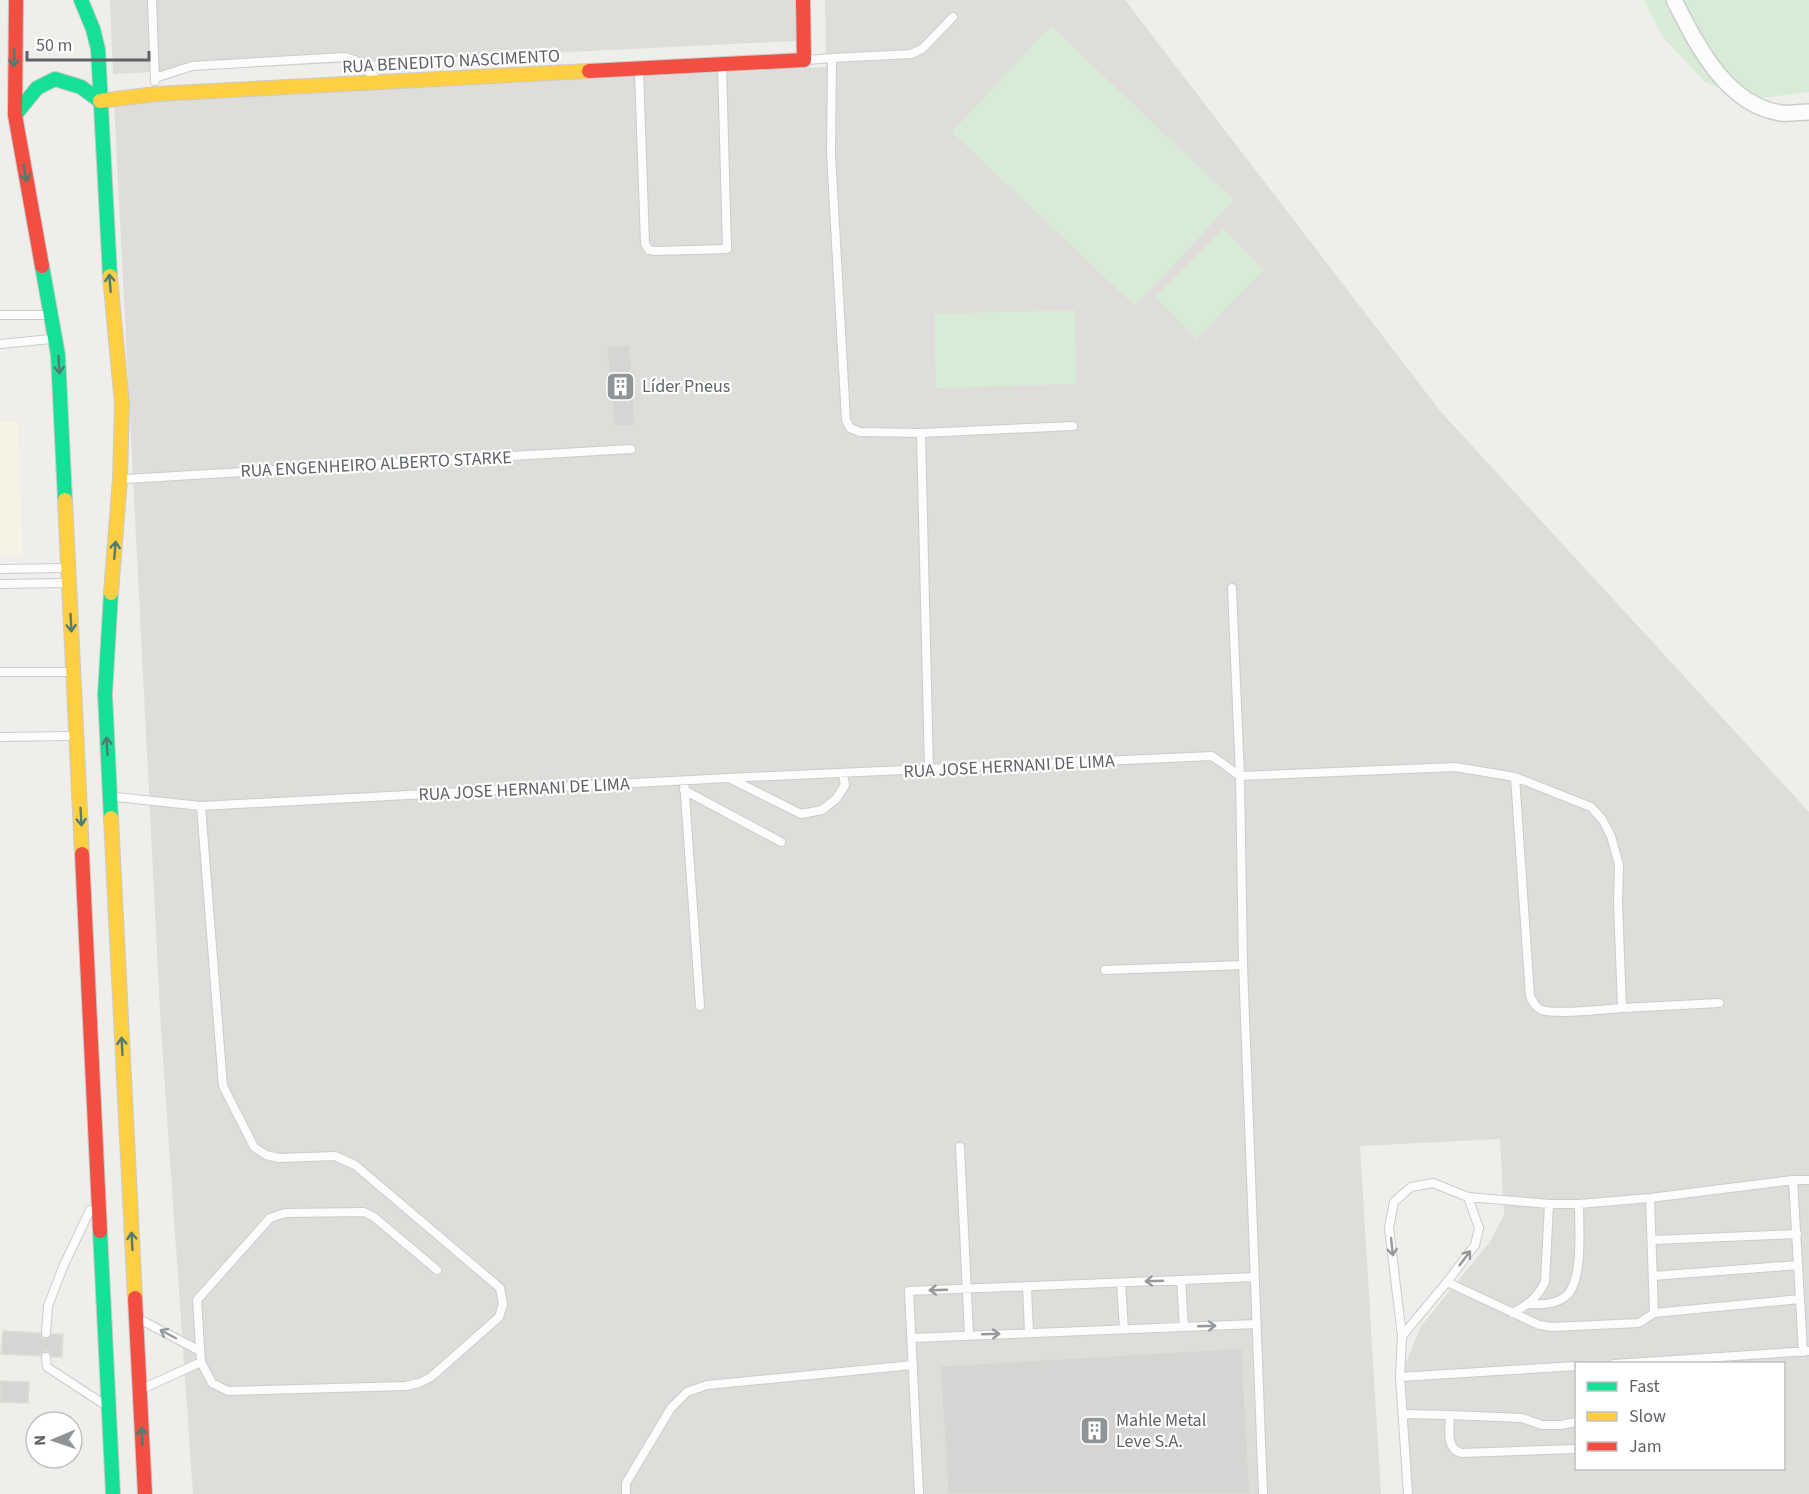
<svg xmlns="http://www.w3.org/2000/svg" width="1809" height="1494" viewBox="0 0 1809 1494" font-family="'Source Sans 3',sans-serif">
<style>
.commercial{fill:#f7f3e4}
.industrial{fill:#dfddda;fill-rule:evenodd}
.green{fill:#d8ebd6}
.building{fill:#d6d5d3;stroke:#deddd9;stroke-width:1.5}
.lines{fill:none;stroke-linecap:round;stroke-linejoin:round}
.lane-casing{stroke:#cbcccc;stroke-width:10}
.street-casing{stroke:#cbcccc;stroke-width:18}
.fast-casing{stroke:#cacacb;stroke-width:16}
.slow-casing{stroke:#cacacb;stroke-width:16}
.jam-casing{stroke:#cacacb;stroke-width:16}
.lane{stroke:#fdfcfc;stroke-width:8}
.street{stroke:#fdfcfc;stroke-width:15}
.fast{stroke:#16e098;stroke-width:14}
.slow{stroke:#ffcf43;stroke-width:14}
.jam{stroke:#f24e42;stroke-width:14}
.oneway{stroke:#507c72}
.oneway2{stroke:#96999c}
.labels{text-anchor:middle;stroke-width:4.5;stroke-linejoin:round;paint-order:stroke}
.street-label{font-size:18px;fill:#5f6368;stroke:#fff}
.poi-label{font-size:18px;fill:#5f6368;stroke:#fff;text-anchor:start}
</style>
<rect width="100%" height="100%" fill="#efeeea"/>
<path class="commercial" d="M0 422H18L23 556H0Z"/>
<path class="industrial" d="M110 0H795L796 41 113 74Z
M825 0H1125L1441 412 1809 812V1494H1413L1400 1377 1421 1326 1489 1243 1504 1215 1500 1139 1360 1146 1381 1494H193L161 1030 114 103 826 67ZM1576 1364H1784V1468H1576Z"/>
<path class="green" d="M1644 0H1809V92L1751 99 1705 82 1662 36Z
M1051 26 1234 200 1135 306 952 132Z
M1223 229 1264 270 1196 339 1155 297Z
M1075 310 1076 384 936 388 934 314Z"/>
<path class="building" d="M630 345 635 425 614 427 607 347Z
M3 1331 40 1333 42 1338 46 1339 52 1334H63L62 1357H52L50 1353 46 1351 40 1356 1 1354Z
M1242 1348 1250 1494H948L940 1366Z
M0 1381 29 1382 28 1403 0 1402Z"/>
<g class="lines">
<defs>
<path id="lane" d="M152 0 155 81
M807 60 832 58
M639 70 645 244 649 250 655 251 727 249 722 65
M155 78 192 66 345 57 355 60 376 78
M0 315H47
M0 344 51 339
M921 433 860 432 850 428 846 420 831 154 832 58 911 54 922 49 953 17
M125 479 631 449
M0 569 64 568
M0 584 64 583
M1232 588 1240 776 1243 965 1263 1494
M0 672H69
M0 737 72 736
M929 770 921 433 1073 426
M1515 777 1530 996C1533 1002 1535 1007 1542 1010 1556 1015 1605 1009 1622 1008
M729 778 801 814 822 810 836 799 845 785 843 774
M684 781 700 1006
M684 790 781 842
M116 797 201 806 728 778 1212 756 1240 776 1455 767 1515 777 1591 807 1602 819 1611 836 1619 865 1618 903 1622 1008 1719 1003
M201 806 223 1086 254 1147 266 1155 279 1158 335 1156 355 1165 500 1288 503 1304 499 1317 431 1377 419 1383 406 1386 228 1391 212 1383 201 1362 197 1300 270 1218 285 1213 364 1212 374 1217 437 1270
M1105 970 1243 965
M960 1147 969 1335
M1793 1180H1809
M1650 1198 1793 1180 1800 1299
M1653 1240 1797 1234
M1653 1276 1798 1265
M1181 1280 1184 1327
M1447 1282 1539 1325 1552 1327 1639 1323 1654 1313 1650 1198 1579 1204H1549L1468 1197
M1121 1283 1124 1329
M1027 1287 1029 1333
M1529 1304C1543 1305 1560 1304 1569 1293 1583 1274 1579 1227 1579 1204
M1512 1313C1528 1305 1537 1298 1545 1282L1549 1204
M1654 1313 1800 1299 1803 1352
M143 1321 200 1351
M46 1333 48 1306 63 1267 90 1210
M1402 1336 1447 1282 1475 1245 1479 1228 1468 1197 1433 1183 1411 1187 1394 1202 1389 1228 1402 1336 1400 1377 1408 1494
M912 1338 1256 1324
M46 1357 47 1367 102 1403
M1614 1364 1809 1351
M1400 1377 1576 1366
M144 1388 201 1362
M1403 1414 1450 1415
M1576 1422 1561 1425H1542L1522 1418 1450 1415C1450 1429 1445 1448 1461 1453L1576 1449
M626 1494V1483L671 1408 687 1392 707 1385 913 1365
M919 1494 909 1291 1254 1277"/>
<path id="street" d="M1674 0C1697 45 1726 105 1781 113 1790 114 1800 112 1809 112"/>
<path id="fast" d="M81 0 93 29 98 49 110 276
M15 115 37 88 55 79 81 87 100 101
M42 266 58 355 65 500
M111 593 105 694 111 818
M100 1231 113 1494"/>
<path id="slow" d="M100 101 156 94 589 71
M110 276 122 404 120 479 111 593
M65 500 82 854
M111 818 135 1298"/>
<path id="jam" d="M16 0 15 115 42 266
M589 71 804 60 803 0
M82 854 100 1231
M135 1298 145 1494"/>
</defs>
<use href="#lane" class="lane-casing"/>
<use href="#street" class="street-casing"/>
<use href="#fast" class="fast-casing"/>
<use href="#slow" class="slow-casing"/>
<use href="#jam" class="jam-casing"/>
<use href="#lane" class="lane"/>
<use href="#street" class="street"/>
<use href="#fast" class="fast"/>
<use href="#slow" class="slow"/>
<use href="#jam" class="jam"/>
</g>
<defs><path id="oneway-shaft" d="M-6 0H5M1.5-3L5.5 0L1.5 3" fill="none" stroke-width="1.6" stroke-linecap="round" stroke-linejoin="round" transform="scale(1.5)"/></defs>
<g class="oneway">
<use href="#oneway-shaft" transform="translate(14 58) rotate(92)"/>
<use href="#oneway-shaft" transform="translate(25 173) rotate(80)"/>
<use href="#oneway-shaft" transform="translate(110 283) rotate(-94)"/>
<use href="#oneway-shaft" transform="translate(59 365) rotate(87)"/>
<use href="#oneway-shaft" transform="translate(115 550) rotate(-85)"/>
<use href="#oneway-shaft" transform="translate(71 623) rotate(87)"/>
<use href="#oneway-shaft" transform="translate(107 746) rotate(-93)"/>
<use href="#oneway-shaft" transform="translate(81 817) rotate(87)"/>
<use href="#oneway-shaft" transform="translate(122 1046) rotate(-93)"/>
<use href="#oneway-shaft" transform="translate(132 1241) rotate(-93)"/>
<use href="#oneway-shaft" transform="translate(142 1436) rotate(-93)"/>
</g>
<g class="oneway2">
<use href="#oneway-shaft" transform="translate(1392 1247) rotate(84)"/>
<use href="#oneway-shaft" transform="translate(1465 1258) rotate(-53)"/>
<use href="#oneway-shaft" transform="translate(1154 1281) rotate(178)"/>
<use href="#oneway-shaft" transform="translate(938 1290) rotate(178)"/>
<use href="#oneway-shaft" transform="translate(1207 1326) rotate(-2)"/>
<use href="#oneway-shaft" transform="translate(168 1334) rotate(-152)"/>
<use href="#oneway-shaft" transform="translate(991 1334) rotate(-2)"/>
</g>
<defs>
<symbol id="building-square" viewBox="-11 -11 22 22"><rect x="-9" y="-9" width="18" height="18" rx="4" fill="#919496" stroke="#fff"/><path d="M-4-6H4V6H1V3H-1V6H-4ZM-2.5-4.3h1.7v1.8h-1.7ZM.8-4.3h1.7v1.8H.8ZM-2.5-1h1.7V.8h-1.7ZM.8-1h1.7V.8H.8Z" fill="#fff"/></symbol>
</defs>
<g fill-rule="evenodd">
<use href="#building-square" x="604" y="370" width="33" height="33"/>
<use href="#building-square" x="1078" y="1414" width="33" height="33"/>
</g>
<g class="labels">
<g class="street-label">
<text transform="translate(451 61) rotate(-3)" y="6">RUA BENEDITO NASCIMENTO</text>
<text transform="translate(376 464) rotate(-3)" y="6">RUA ENGENHEIRO ALBERTO STARKE</text>
<text transform="translate(1009 766) rotate(-3)" y="6">RUA JOSE HERNANI DE LIMA</text>
<text transform="translate(524 789) rotate(-3)" y="6">RUA JOSE HERNANI DE LIMA</text>
</g>
<g class="poi-label">
<text x="642" y="392">Líder Pneus</text>
<text x="1116" y="1426">Mahle Metal<tspan x="1116" dy="21">Leve S.A.</tspan></text>
</g>
</g>
<rect x="1575" y="1362" width="210" height="108" fill="#ffffff" stroke="#bfc1c3" stroke-width="1.5"/>
<rect x="1587" y="1382" width="30" height="9" fill="#16e098" stroke="#bfc1c3" stroke-width="1.5"/>
<text x="1629" y="1392" font-size="18" fill="#5f6368">Fast</text>
<rect x="1587" y="1412" width="30" height="9" fill="#ffcf43" stroke="#bfc1c3" stroke-width="1.5"/>
<text x="1629" y="1422" font-size="18" fill="#5f6368">Slow</text>
<rect x="1587" y="1442" width="30" height="9" fill="#f24e42" stroke="#bfc1c3" stroke-width="1.5"/>
<text x="1629" y="1452" font-size="18" fill="#5f6368">Jam</text>
<g transform="translate(54 1440) rotate(268)"><circle r="28" fill="#ffffff" stroke="#bfc1c3" stroke-width="1.5"/>
<path d="M0-4.5L10 22L0 15L-10 22Z" fill="#919496"/>
<text y="-9" font-size="16" font-weight="bold" text-anchor="middle" fill="#5f6368">N</text>
</g>
<path d="M27 51v9h122v-9" fill="none" stroke="#5f6368" stroke-width="3"/>
<text x="36" y="51" font-size="18" fill="#5f6368" stroke="#ffffff" stroke-width="4.5" paint-order="stroke">50 m</text>
</svg>
